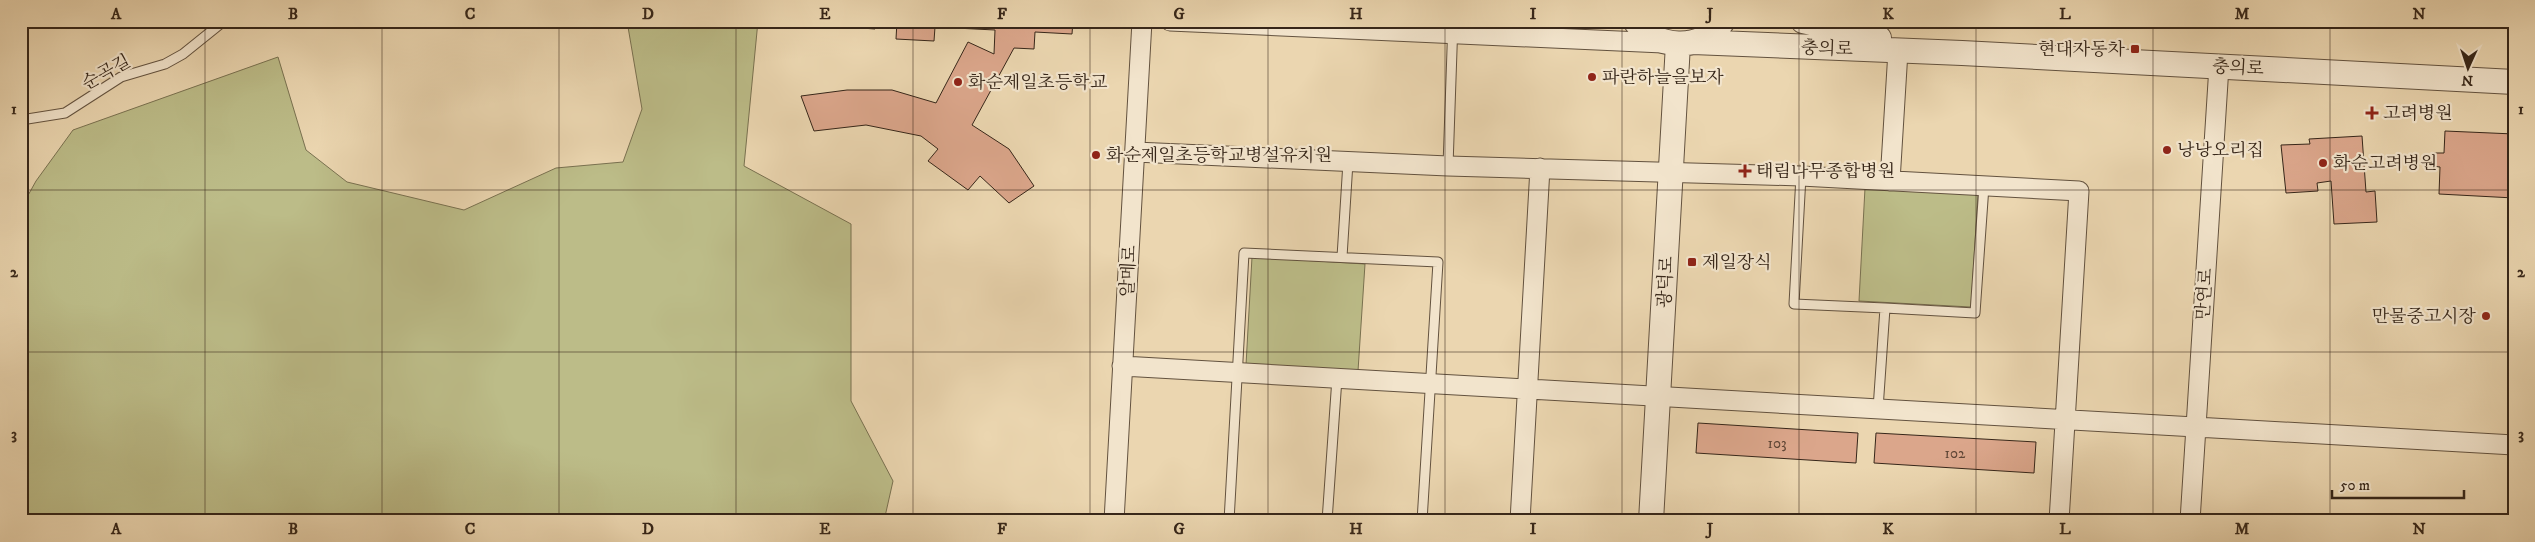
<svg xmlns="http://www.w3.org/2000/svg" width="2535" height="542" viewBox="0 0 2535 542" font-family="'IM FELL DW Pica','Noto Serif KR',serif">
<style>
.green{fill:#bcbc88;stroke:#797150}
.building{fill:#dba68b;stroke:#362619}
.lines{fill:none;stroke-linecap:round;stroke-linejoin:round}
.service-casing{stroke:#63523f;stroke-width:11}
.minor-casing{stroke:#63523f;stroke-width:21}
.tertiary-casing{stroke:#63523f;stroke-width:26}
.service{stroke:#f2e4cc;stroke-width:9}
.minor{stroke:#f2e4cc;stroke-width:19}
.tertiary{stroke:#f2e4cc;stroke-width:24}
.grid{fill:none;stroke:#362619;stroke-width:1;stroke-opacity:0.55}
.poi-dot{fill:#8f2418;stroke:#f2e4cc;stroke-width:2}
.labels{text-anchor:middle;stroke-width:4.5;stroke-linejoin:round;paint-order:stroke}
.number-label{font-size:15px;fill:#5f4636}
.street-label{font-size:18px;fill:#362619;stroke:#f2e4cc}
.poi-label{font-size:18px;fill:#362619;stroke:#f2e4cc;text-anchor:start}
.neatline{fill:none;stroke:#362619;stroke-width:2}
.grid-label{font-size:16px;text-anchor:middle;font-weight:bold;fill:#362619}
</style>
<rect width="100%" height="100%" fill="#ebd6b0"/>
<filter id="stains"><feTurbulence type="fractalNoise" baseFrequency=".004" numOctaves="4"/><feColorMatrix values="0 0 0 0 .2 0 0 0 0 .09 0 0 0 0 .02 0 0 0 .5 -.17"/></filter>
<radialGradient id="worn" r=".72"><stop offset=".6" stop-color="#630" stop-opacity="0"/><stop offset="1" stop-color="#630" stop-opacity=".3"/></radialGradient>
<path class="green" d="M627 21H758L744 166 851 224V401L893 481 884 521H25L21 516V208L36 181 73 130 278 57 306 150 347 182 464 210 556 168 623 162 642 109Z
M1865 188 1978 194 1971 307 1859 301Z
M1252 257 1365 264 1358 371 1246 365Z"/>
<path class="building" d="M820 21H876L875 29 820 25Z
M897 21H1073L1072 34 1035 32 1034 49 1014 48 972 125 1009 149 1034 186 1009 203 980 176 968 190 928 161 938 149 921 136 866 125 814 131 801 96 847 90H892L936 103 968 42 994 54 995 30 935 27 934 41 896 39Z
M2445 131 2514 134V198L2439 194 2440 167 2431 166 2432 153H2444Z
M2362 136 2366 192 2375 191 2377 222 2334 224 2331 181 2317 183 2318 191 2286 193 2281 145 2310 144 2309 139Z
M1698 423 1858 433 1856 463 1696 453Z
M1876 433 2036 442 2034 473 1874 463Z"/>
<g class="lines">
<defs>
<path id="service" d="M21 120 65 113 121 77 165 64 183 54 224 21
M1448 166 1453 21
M1801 176 1794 304 1885 308
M1342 257 1348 162
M1878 409 1885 308 1975 313 1984 186
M2514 432V466
M1229 521 1244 253 1438 262 1422 521
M1327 521 1337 378"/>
<path id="minor" d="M1170 21 1663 43
M1135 152 1448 166 1801 176 2079 191 2059 521
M1890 181 1898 51
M1122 366 2514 445
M1114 521 1142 21
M1520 521 1540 168
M2190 521 2219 66"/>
<path id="tertiary" d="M1635 21C1654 49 1703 53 1723 21
M1803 21 1879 38
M1693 42 1962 53 2514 82
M1651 521 1678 44"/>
</defs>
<use href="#service" class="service-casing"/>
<use href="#minor" class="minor-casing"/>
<use href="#tertiary" class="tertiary-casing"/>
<use href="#service" class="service"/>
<use href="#minor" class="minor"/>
<use href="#tertiary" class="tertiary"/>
</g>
<path class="grid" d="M205 21V521M382 21V521M559 21V521M736 21V521M913 21V521M1090 21V521M1268 21V521M1445 21V521M1622 21V521M1799 21V521M1976 21V521M2153 21V521M2330 21V521M21 190H2514M21 352H2514"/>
<g class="poi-dot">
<rect x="2130" y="44" width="10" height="10" rx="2.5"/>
<circle cx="1592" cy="77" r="5"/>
<circle cx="958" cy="82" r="5"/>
<path d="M2369.5 105.5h5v5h5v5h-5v5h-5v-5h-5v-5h5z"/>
<circle cx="2167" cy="150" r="5"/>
<circle cx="1096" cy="155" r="5"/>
<circle cx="2323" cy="163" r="5"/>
<path d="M1742.5 163.5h5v5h5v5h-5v5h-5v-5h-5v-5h5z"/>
<rect x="1687" y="257" width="10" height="10" rx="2.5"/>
<circle cx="2486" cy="316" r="5"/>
</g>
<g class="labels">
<g class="number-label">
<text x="1777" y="448">103</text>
<text x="1955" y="458">102</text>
</g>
<g class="street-label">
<text transform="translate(1827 48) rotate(2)" y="6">충의로</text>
<text transform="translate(2238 67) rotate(3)" y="6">충의로</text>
<text transform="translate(106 72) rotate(-29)" y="6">순곡길</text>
<text transform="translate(1128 271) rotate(-87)" y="6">알메로</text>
<text transform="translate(1665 282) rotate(-87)" y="6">광덕로</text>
<text transform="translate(2204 294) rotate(-86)" y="6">만연로</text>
</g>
<g class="poi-label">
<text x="2125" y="55" text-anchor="end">현대자동차</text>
<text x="1602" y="83">파란하늘을보자</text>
<text x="968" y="88">화순제일초등학교</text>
<text x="2383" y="119">고려병원</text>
<text x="2177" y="156">낭낭오리집</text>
<text x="1106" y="161">화순제일초등학교병설유치원</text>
<text x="2333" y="169">화순고려병원</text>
<text x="1756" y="177">태림나무종합병원</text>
<text x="1702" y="268">제일장식</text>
<text x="2476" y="322" text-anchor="end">만물중고시장</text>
</g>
</g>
<rect width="2535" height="542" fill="none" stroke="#ebd6b0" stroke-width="55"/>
<g transform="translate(2468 68) rotate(183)" stroke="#f2e4cc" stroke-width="4" paint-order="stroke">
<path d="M0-4L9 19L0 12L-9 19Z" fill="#362619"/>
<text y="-8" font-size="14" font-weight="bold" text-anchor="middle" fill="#362619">N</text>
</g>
<path d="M2332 490v8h132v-8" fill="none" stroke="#362619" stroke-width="2.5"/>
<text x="2340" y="490" font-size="15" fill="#362619" stroke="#f2e4cc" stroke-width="4" paint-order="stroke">50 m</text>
<rect x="28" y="28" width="2480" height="486" class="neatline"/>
<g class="grid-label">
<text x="116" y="19">A</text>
<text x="293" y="19">B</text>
<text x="470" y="19">C</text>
<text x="648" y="19">D</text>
<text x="825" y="19">E</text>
<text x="1002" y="19">F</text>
<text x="1179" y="19">G</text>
<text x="1356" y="19">H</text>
<text x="1533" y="19">I</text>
<text x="1710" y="19">J</text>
<text x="1888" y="19">K</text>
<text x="2065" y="19">L</text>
<text x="2242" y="19">M</text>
<text x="2419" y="19">N</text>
<text x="14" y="114">1</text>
<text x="2521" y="114">1</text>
<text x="14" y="277">2</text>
<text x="2521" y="277">2</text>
<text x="14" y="439">3</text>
<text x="2521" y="439">3</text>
<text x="116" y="534">A</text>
<text x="293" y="534">B</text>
<text x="470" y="534">C</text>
<text x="648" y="534">D</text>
<text x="825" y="534">E</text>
<text x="1002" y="534">F</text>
<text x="1179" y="534">G</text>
<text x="1356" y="534">H</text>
<text x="1533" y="534">I</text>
<text x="1710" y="534">J</text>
<text x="1888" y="534">K</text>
<text x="2065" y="534">L</text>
<text x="2242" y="534">M</text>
<text x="2419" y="534">N</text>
</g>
<rect width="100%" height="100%" filter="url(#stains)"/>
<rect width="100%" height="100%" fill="url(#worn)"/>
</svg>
